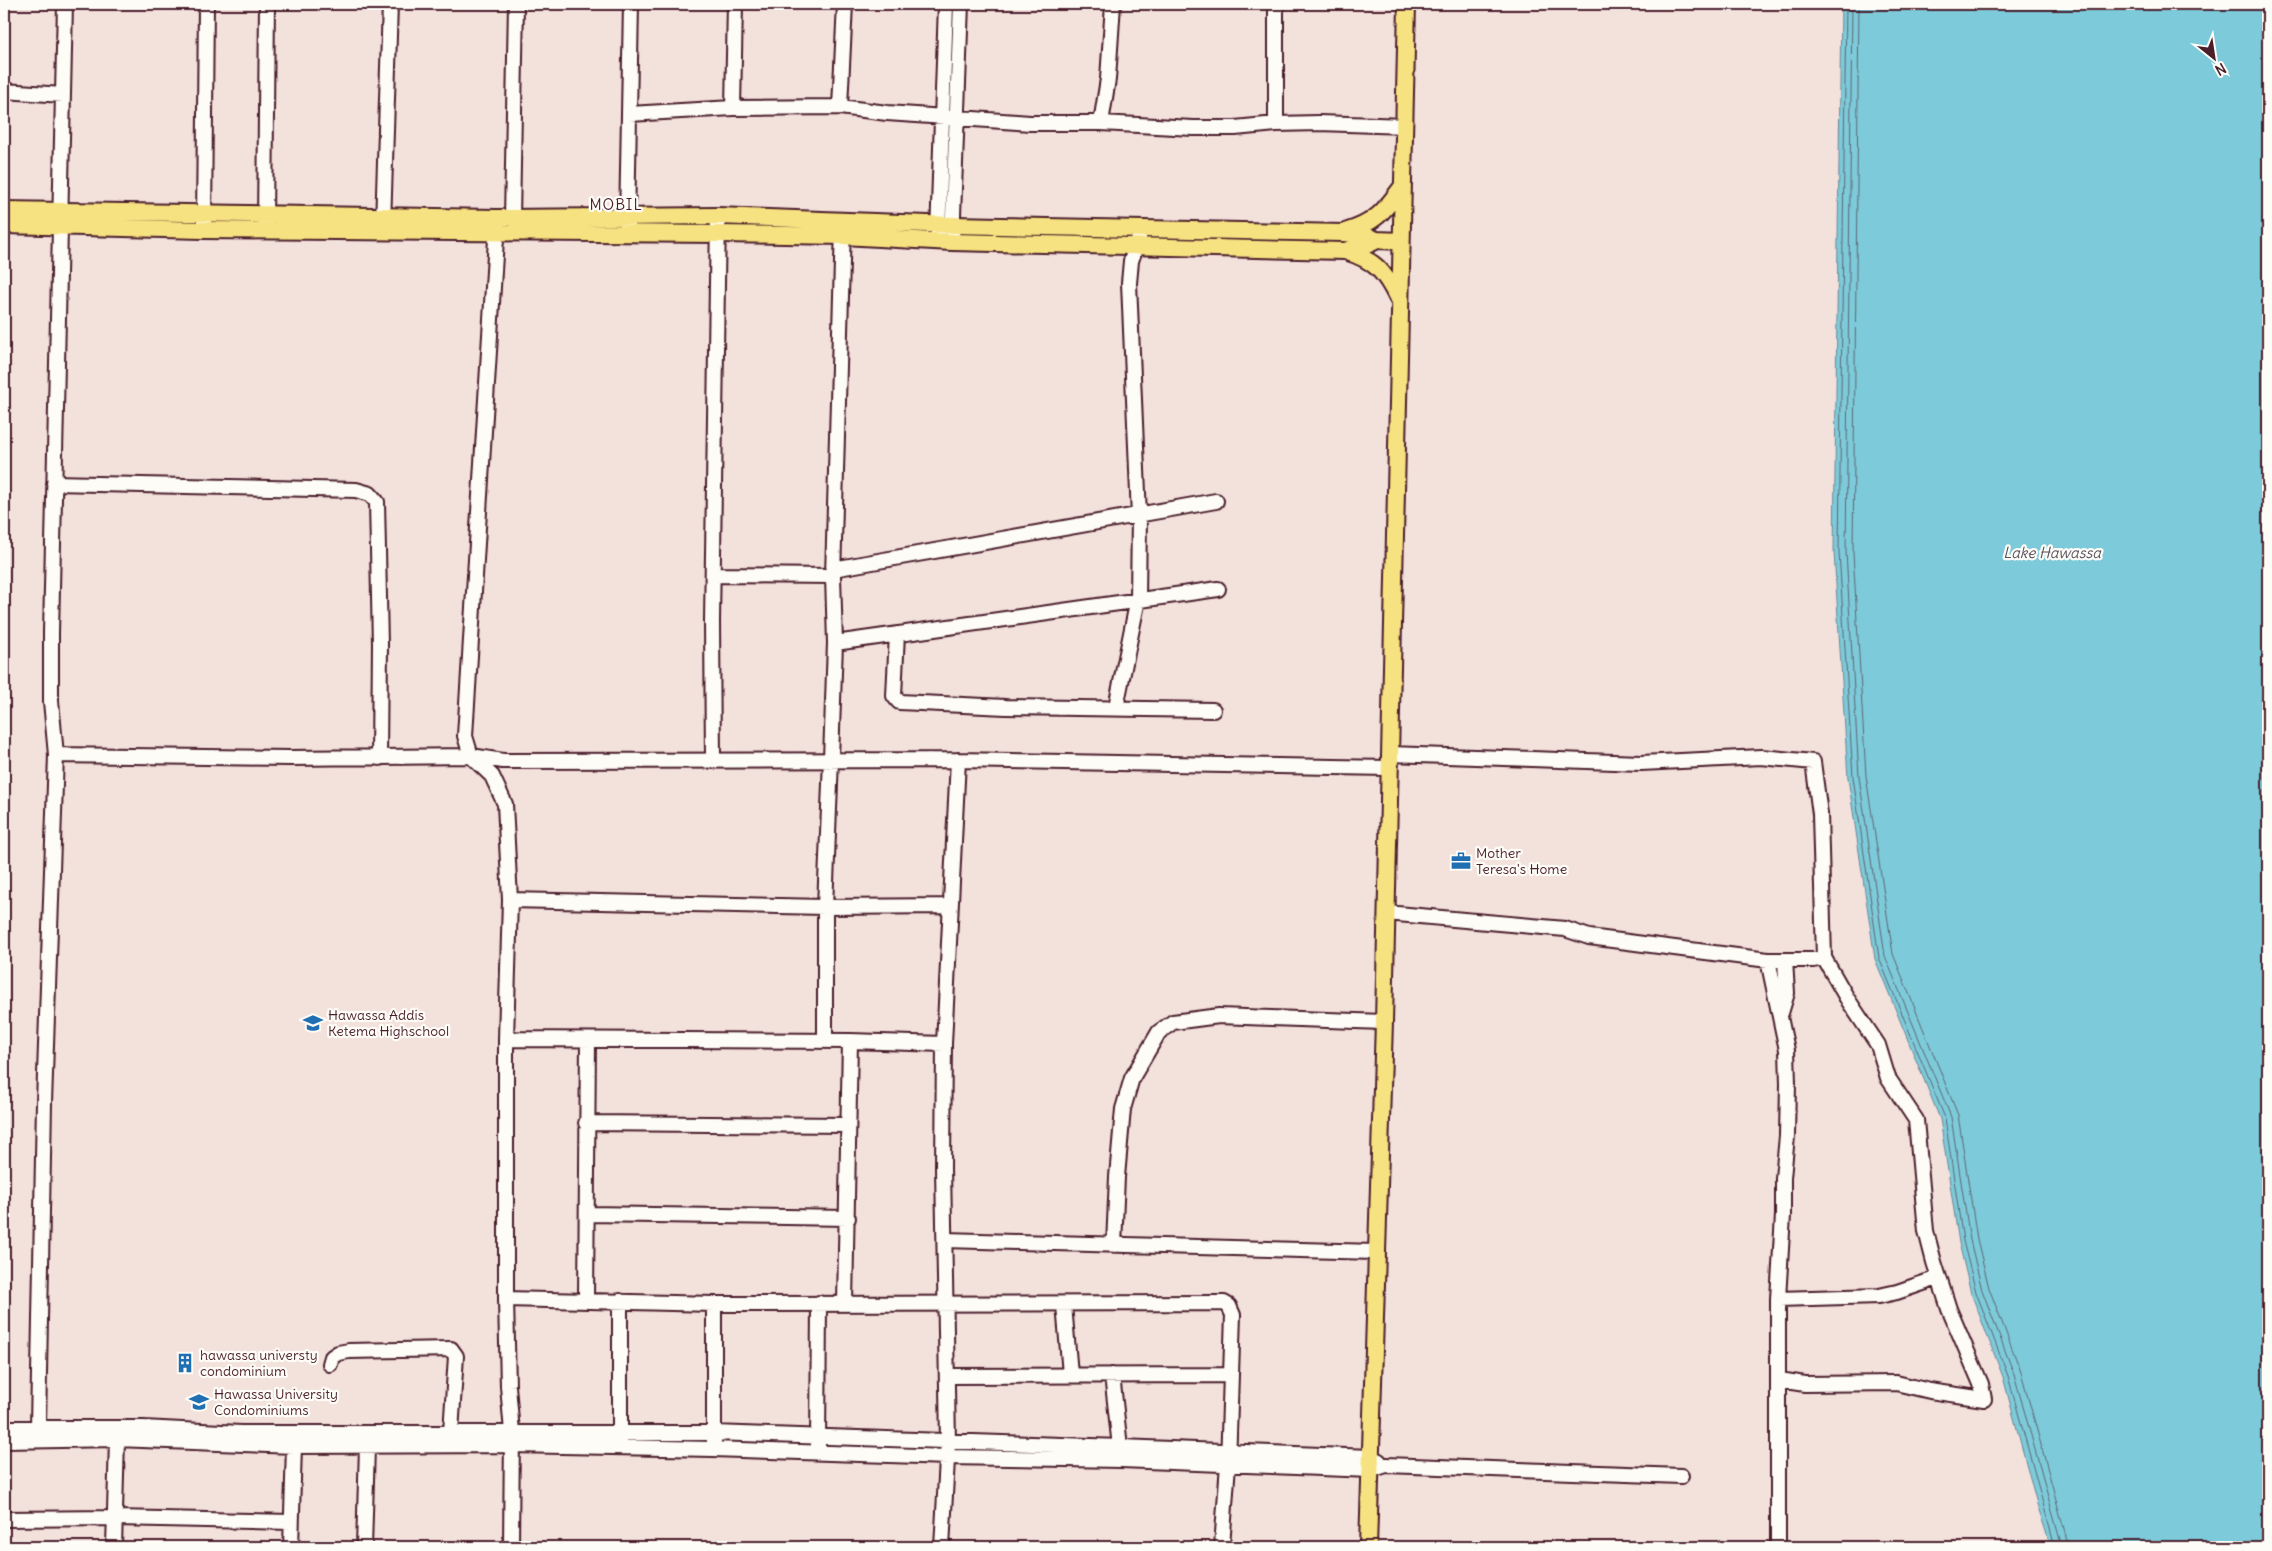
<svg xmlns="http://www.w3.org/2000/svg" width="2272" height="1551" viewBox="0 0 2272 1551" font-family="Delius,sans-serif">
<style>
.water{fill:#7dcbda;stroke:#698694}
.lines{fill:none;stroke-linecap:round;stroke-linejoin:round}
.shore{stroke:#5e6471;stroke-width:1}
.minor-casing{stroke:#4a1f2b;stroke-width:18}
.major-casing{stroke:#4a1f2b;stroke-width:20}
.minor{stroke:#fdfcf7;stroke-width:14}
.major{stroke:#f7e281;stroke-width:16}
.labels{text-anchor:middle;stroke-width:4.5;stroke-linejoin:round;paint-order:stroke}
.poi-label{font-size:14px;fill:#4a1f2b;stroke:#fdfcf7;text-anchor:start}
.neighbourhood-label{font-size:15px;letter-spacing:1px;fill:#4a1f2b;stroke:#fdfcf7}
.water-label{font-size:15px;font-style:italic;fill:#595360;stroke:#fdfcf7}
</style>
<rect width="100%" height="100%" fill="#f3e1dc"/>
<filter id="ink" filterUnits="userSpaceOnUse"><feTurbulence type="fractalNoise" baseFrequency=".02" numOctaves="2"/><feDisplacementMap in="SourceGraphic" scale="10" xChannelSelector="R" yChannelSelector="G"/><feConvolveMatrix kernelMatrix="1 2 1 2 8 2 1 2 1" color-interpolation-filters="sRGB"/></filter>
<g filter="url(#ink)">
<path class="water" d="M1841 4H2268V1547H2051L2037 1504 2003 1377 1971 1293 1959 1243 1940 1119 1875 959 1848 778 1834 552Z"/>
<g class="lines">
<path class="shore" d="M1846 4 1839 552 1853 777 1879 958 1945 1118 1963 1241 1976 1292 2008 1376 2055 1547
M1852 4 1846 552 1859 777 1885 956 1951 1117 1970 1240 1982 1290 2014 1374 2062 1547
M1859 4 1853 552 1866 776 1893 954 1958 1115 1977 1239 1989 1288 2021 1372 2069 1547"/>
<defs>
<path id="minor" d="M1276 4V124
M4 91 63 95
M840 107 845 4
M733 108 735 4
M629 114 733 108 840 107 887 113 1030 123H1101L1193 128H1235L1276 124 1319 123 1405 126
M1101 123 1108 79 1113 4
M512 218 516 4
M204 223 206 4
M265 223 267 4
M497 223 465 736 471 756 492 776 505 804 510 900 506 1039V1299L508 1386 512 1432 511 1547
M383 225 390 4
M627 225 631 4
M938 235 946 4
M952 242 961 4
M54 483 356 490 370 494 377 502 380 644 379 758
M833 569 1216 501
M714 575 833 576
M897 634 894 696 899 702 1006 707 1213 710
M835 643 1218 589
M1116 707 1138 599 1139 516 1129 283 1131 261 1139 237
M1390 754 1641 763 1761 757 1813 762 1820 814 1824 958 1848 1000 1878 1045 1888 1078 1916 1120 1926 1231 1934 1262 1949 1309 1981 1384 1984 1399 1930 1391 1896 1383 1805 1384 1779 1380
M56 755 290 758 471 756 503 761 958 760 1389 768
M713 760 712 621 718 216
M510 900 825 907 950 906
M1386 913 1565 929 1589 937 1768 960H1813L1824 958
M1768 960 1787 1050 1788 1084 1787 1136 1783 1178V1215L1778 1299V1547
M1781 1013 1787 993 1785 960
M506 1039 850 1041 944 1044
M825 1041V907L831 759 835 643 833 576 843 227
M586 1123 848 1125
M588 1214 848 1218
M945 1240 1376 1252
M1114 1245 1117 1177 1123 1109 1132 1078 1159 1032 1173 1022 1219 1016 1384 1022
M506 1299 714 1304 1224 1303 1229 1306 1233 1315 1228 1464 1222 1547
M1778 1299 1879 1296 1897 1292 1938 1278
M586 1300 588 1041
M845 1303 850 1041
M1064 1305 1070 1374
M330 1364 332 1357 338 1353 349 1351 451 1349 456 1356 451 1432
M1112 1375 1121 1456
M947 1376 1231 1375
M38 1427 44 1103 56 755 51 701V633L65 4
M4 1428H143L241 1433H714L1121 1447 1371 1457 1379 1461
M4 1441 117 1439 294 1446 512 1445 713 1449 948 1457 1121 1460 1371 1470 1386 1465 1681 1476
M714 1441V1304
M620 1443V1301
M818 1445 819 1303
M4 1519 116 1518 291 1522
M114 1547 117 1439
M291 1547 294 1446
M364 1547 367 1447
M942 1547 948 1442 943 1168 944 1044 958 760"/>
<path id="major" d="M4 210 497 218 718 216 954 225 1343 233 1360 234 1377 240 1401 241
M4 225 203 230 718 234 843 236 952 242 1345 251 1369 244 1377 240
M1345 232C1376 223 1384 211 1402 187
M1345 251C1375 260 1385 272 1398 299
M1368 1547 1384 1022 1407 4"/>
</defs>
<use href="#minor" class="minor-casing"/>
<use href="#major" class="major-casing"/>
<use href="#minor" class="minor"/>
<use href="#major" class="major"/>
</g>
</g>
<defs>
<symbol id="office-bare" viewBox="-9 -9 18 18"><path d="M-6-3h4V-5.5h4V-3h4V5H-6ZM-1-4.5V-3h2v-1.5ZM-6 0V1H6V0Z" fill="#1f6fb2" stroke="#fdfcf7" stroke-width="2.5" paint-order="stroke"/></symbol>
<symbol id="school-bare" viewBox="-9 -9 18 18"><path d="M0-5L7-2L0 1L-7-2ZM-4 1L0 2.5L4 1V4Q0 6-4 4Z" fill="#1f6fb2" stroke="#fdfcf7" stroke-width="2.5" paint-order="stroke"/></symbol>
<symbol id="building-bare" viewBox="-9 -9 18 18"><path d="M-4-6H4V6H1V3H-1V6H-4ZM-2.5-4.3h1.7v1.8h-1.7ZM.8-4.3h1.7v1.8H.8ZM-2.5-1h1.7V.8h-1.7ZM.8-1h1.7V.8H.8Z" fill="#1f6fb2" stroke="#fdfcf7" stroke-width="2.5" paint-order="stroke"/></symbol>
<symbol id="university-bare" viewBox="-9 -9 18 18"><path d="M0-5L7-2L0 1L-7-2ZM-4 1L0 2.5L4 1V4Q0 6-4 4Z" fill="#1f6fb2" stroke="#fdfcf7" stroke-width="2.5" paint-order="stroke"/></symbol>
</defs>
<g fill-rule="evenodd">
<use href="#office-bare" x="1447" y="847" width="28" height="28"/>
<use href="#school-bare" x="299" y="1009" width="28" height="28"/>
<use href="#building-bare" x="171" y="1349" width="28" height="28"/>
<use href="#university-bare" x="185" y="1388" width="28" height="28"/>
</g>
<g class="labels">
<g class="poi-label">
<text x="1476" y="858">Mother<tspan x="1476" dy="16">Teresa's Home</tspan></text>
<text x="328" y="1020">Hawassa Addis<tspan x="328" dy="16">Ketema Highschool</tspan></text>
<text x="200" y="1360">hawassa universty<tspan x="200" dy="16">condominium</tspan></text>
<text x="214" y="1399">Hawassa University<tspan x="214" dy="16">Condominiums</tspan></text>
</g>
<g class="neighbourhood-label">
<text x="616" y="210">MOBIL</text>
</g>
<g class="water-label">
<text x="2052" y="558">Lake Hawassa</text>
</g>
</g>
<rect width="2272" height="1551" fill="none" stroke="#fdfcf7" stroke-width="20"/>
<rect x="10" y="10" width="2252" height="1531" fill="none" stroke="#4a1f2b" stroke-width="2" filter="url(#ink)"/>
<g transform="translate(2214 58) rotate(150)" stroke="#fdfcf7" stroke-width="4" paint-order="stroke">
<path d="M0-4L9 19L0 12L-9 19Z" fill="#4a1f2b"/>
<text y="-8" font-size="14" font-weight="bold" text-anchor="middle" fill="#4a1f2b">N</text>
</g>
</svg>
